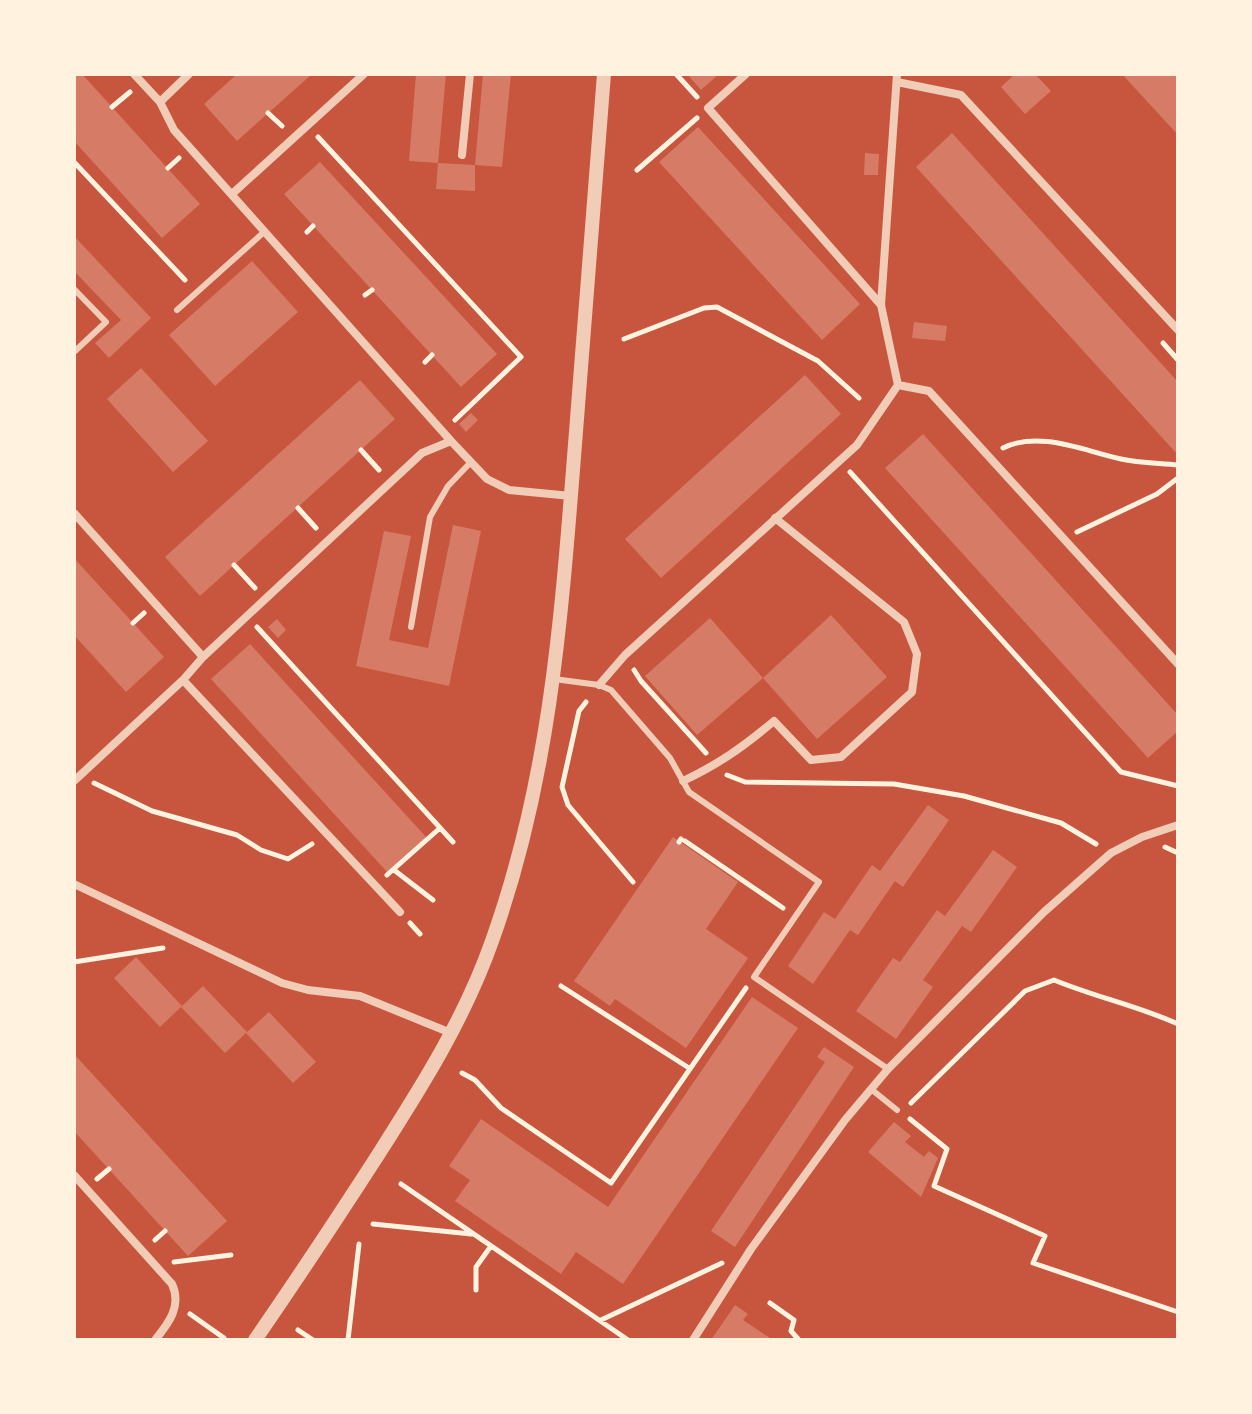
<svg xmlns="http://www.w3.org/2000/svg" width="1252" height="1414" viewBox="0 0 1252 1414" font-family="'Alegreya Sans',sans-serif">
<style>
.building{fill:#d67c66}
.lines{fill:none;stroke-linecap:round;stroke-linejoin:round}
.path{stroke:#fff3e0;stroke-width:5}
.service{stroke:#f1ccb7;stroke-width:6}
.minor{stroke:#f1ccb7;stroke-width:8}
.tertiary{stroke:#f1ccb7;stroke-width:14}
</style>
<rect width="100%" height="100%" fill="#c8553d"/>
<path class="building" d="M74 74H82L200 204 162 238 74 141Z
M237 74H312L237 141 204 104Z
M416 74H446L438 163 409 161Z
M483 74H511L502 167 475 165Z
M687 74H719L701 90Z
M1015 74H1035L1051 91 1025 114 1001 87Z
M1122 74H1178V135Z
M698 127 860 304 822 340 659 162Z
M952 133 1178 382V455L916 167Z
M865 153 879 154 878 175H864Z
M320 162 497 354 461 387 284 194Z
M438 163 475 165V191L436 189Z
M74 236 151 318 109 358 95 343 121 320 74 271Z
M252 261 298 312 215 386 169 335Z
M914 322 947 326 945 341 912 338Z
M141 368 208 441 173 472 107 399Z
M805 375 841 414 661 578 625 539Z
M360 380 395 419 200 596 165 557Z
M471 413 478 420 466 432 459 424Z
M923 434 1178 715V731L1148 758 885 468Z
M453 525 481 531 449 686 356 666 384 531 411 536 389 640 428 648Z
M74 558 164 657 126 692 74 635Z
M831 615 887 677 817 739 763 678Z
M710 618 763 678 697 735 645 676Z
M277 619 286 630 278 638 268 627Z
M250 644 427 838 388 873 211 679Z
M928 805 949 820 903 887 895 881 858 935 850 930 813 984 788 966 824 912 835 919 872 865 880 871Z
M673 837 738 882 706 929 748 958 686 1048 615 999 610 1006 574 981Z
M993 850 1017 867 971 932 962 926 923 980 933 987 896 1039 856 1011 893 958 900 962 937 910 945 916Z
M136 957 182 1006 160 1027 114 978Z
M203 986 247 1032 225 1053 181 1007Z
M752 997 798 1028 623 1284 576 1252 561 1274 455 1201 470 1180 449 1166 481 1119 608 1207Z
M269 1012 316 1062 293 1083 246 1033Z
M824 1047 854 1067 735 1247 711 1231 825 1062 817 1057Z
M74 1054 227 1221 188 1256 74 1131Z
M894 1122 911 1136 905 1142 924 1157 929 1151 938 1158 921 1197 868 1152Z
M735 1305 748 1314 743 1320 773 1340H711Z"/>
<g class="lines">
<path class="path" d="M676 74 697 97
M112 107 130 92
M268 113 282 126
M318 137 521 357 455 420
M74 162 185 280
M168 168 179 158
M637 170 697 118
M307 232 313 226
M365 295 372 290
M624 339 704 308 717 307 818 361 859 398
M1163 343 1178 360
M425 362 432 355
M1003 448C1039 430 1084 451 1121 459 1139 463 1159 463 1178 465
M361 450 379 470
M850 472 1121 772 1178 786
M298 508 316 528
M1077 532 1157 494 1178 478
M234 565 255 588
M133 623 144 613
M257 627 453 842
M634 670 641 681 706 753
M586 702 579 711 562 787 568 805 633 882
M727 775 745 782 894 784 964 796 1061 823 1096 844
M94 783 152 811 237 835 261 850 288 859 312 844
M685 841 783 908
M679 842 681 839
M1165 847 1178 853
M394 870 433 900
M387 875 440 828
M410 923 420 934
M74 962 163 948
M561 986 689 1068
M462 1073 475 1080 501 1108 611 1183 746 988
M911 1103 1025 991 1054 980C1095 997 1138 1006 1178 1024
M910 1119 947 1149 934 1186 1045 1236 1033 1263 1178 1312
M97 1179 109 1169
M401 1184 628 1340
M373 1224 471 1234
M155 1240 165 1231
M174 1262 231 1255
M476 1290V1267L491 1246
M770 1303 794 1320 791 1331 799 1340
M190 1314 224 1338
M601 1320 722 1263
M298 1330 313 1340
M348 1340 359 1244"/>
<path class="service" d="M74 289 106 322 74 352
M177 310 264 232
M411 627 430 517 448 486 471 462
M554 679 599 685 611 690 670 758 689 792 819 882 754 977 888 1069
M871 1089 897 1110"/>
<path class="minor" d="M134 74 160 102 189 74
M746 74 708 108 881 305
M897 82 961 95 1178 330
M462 155 470 74
M232 194 364 74
M898 385 929 391 1178 664
M451 441 487 479 509 490 571 496
M74 513 203 657 422 453 451 441 174 130 160 102
M183 680 400 912
M599 685 625 655 857 445 898 385 881 305 897 74
M74 781 183 680 203 657
M683 781C719 764 743 747 774 721L811 760 841 757 912 692 917 654 904 622 775 518
M74 884 282 983 308 990 360 996 451 1033
M74 1175 172 1284C182 1306 169 1323 155 1340
M693 1340 751 1249 845 1120 888 1069 1044 912 1111 853 1142 837 1178 825"/>
<path class="tertiary" d="M255 1340C297 1279 338 1217 378 1155 422 1086 465 1018 492 941 549 782 561 623 574 457 584 329 594 202 604 74"/>
</g>
<rect width="1252" height="1414" fill="none" stroke="#fff3e0" stroke-width="152"/>
</svg>
